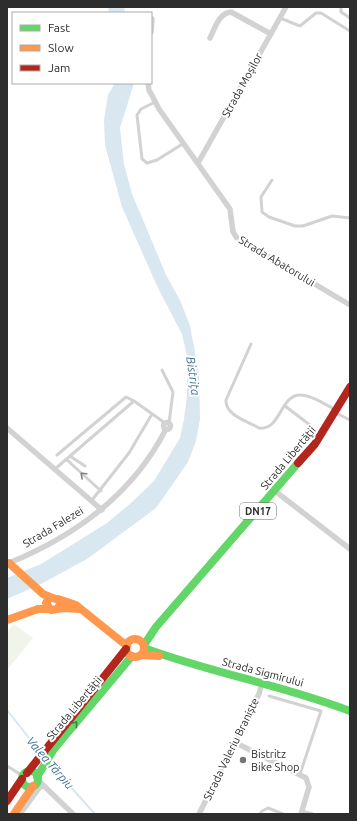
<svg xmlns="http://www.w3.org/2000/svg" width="357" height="821" viewBox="0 0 357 821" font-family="Ubuntu,sans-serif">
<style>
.pitch{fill:#f0f4eb}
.water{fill:#d8e7f0}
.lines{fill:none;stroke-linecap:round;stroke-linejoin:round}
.stream{stroke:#d8e7f0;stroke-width:2}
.lane{stroke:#d2d2d2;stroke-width:3}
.street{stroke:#d2d2d2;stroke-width:5.5}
.fast{stroke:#63d668;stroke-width:8}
.slow{stroke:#ff974d;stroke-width:8}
.jam{stroke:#b3261e;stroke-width:8}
.oneway{stroke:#808080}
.oneway2{stroke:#457948}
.poi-dot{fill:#767676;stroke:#fff;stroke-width:1.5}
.labels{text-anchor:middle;stroke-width:4;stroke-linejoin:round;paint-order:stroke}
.shield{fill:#fff;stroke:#6c6c6c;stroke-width:1}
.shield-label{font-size:10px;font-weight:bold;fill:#2d2d2d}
.street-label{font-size:11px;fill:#2d2d2d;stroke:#fff}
.poi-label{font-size:11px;fill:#2d2d2d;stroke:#fff;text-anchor:start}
.water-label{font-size:12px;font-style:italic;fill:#3d6e8d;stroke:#fff}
</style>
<rect width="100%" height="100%" fill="#fff"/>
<path class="pitch" d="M14 624 33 638 7 670V632Z"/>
<path class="water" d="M108 7H124L125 13H109Z
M115 83H134L120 128 124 164 132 194 143 220 166 275 180 300 190 326 199 373 200 419 196 441 188 462 156 508 87 559 41 584 7 599V578L41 564 59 553 107 523 131 503 154 481 180 438 184 419 187 395V356L182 334 158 288 122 207 105 145 104 120 108 95Z"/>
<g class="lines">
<path class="stream" d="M7 710 40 752
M49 763 95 814"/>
<path class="lane" d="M341 7V12L350 18
M280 18 300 26 316 13H321L350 31
M155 102 141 109 137 115 142 159 147 163 157 160 184 143
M272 180 261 197 262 212 269 217 295 226H303L332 216 350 218
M251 344 226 400C225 415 247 421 259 428 281 431 280 394 301 395 312 395 326 405 336 410
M162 370 173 392 169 423
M285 406 310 425
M336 413 350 420
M57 455 126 397 134 401
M70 456 85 466
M66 459 101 491
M55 469 134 401 165 423
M92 500 129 453 152 414
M269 696 321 711 300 774
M7 766 23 776
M302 811 313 814
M260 814 262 811 268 808 283 814"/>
<path class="street" d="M151 32 152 19
M210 38C215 28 219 13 231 12L271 34
M148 83 149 90 159 109 230 209 233 232 237 238 350 305
M198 163 286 7
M163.5 426a3.5 3.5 0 1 1 7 0a3.5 3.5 0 1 1-7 0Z
M7 428 102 510
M275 491 350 549
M9 563C75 536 133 494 166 429
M234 742 306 778 309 787 301 814
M42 784 73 814
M20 814 42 784 40 782
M199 814 259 694 262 683"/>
<path class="fast" d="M144 645 156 627 298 463
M144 648C211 673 283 685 350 711
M22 779a8 8 0 1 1 16 0a8 8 0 1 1-16 0Z
M37 777 54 749 132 656"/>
<path class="slow" d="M7 564 9 563 43 594 50 597
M58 599 76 605 127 646
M57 609 60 605 59 600 50 597 46 603 51 610 64 608 80 609
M7 620 38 609H49
M126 648a9 9 0 1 1 18 0a9 9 0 1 1-18 0Z
M141 655 159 656
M14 814 33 786"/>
<path class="jam" d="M298 463 315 444 350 387
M27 773 126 649
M7 801 22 779"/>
</g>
<defs><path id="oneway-chevron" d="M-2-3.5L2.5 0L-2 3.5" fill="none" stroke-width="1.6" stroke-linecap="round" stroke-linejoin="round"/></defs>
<use class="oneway" href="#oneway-chevron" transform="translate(83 475) rotate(-137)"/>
<use class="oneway2" href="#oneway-chevron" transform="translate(75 724) rotate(-50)"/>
<circle class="poi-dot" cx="243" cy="760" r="4"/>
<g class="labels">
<rect class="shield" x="240" y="503" width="36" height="16" rx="3"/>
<g class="shield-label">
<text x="258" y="515">DN17</text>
</g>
<g class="street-label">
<text transform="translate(242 85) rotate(-61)" y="4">Strada Moșilor</text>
<text transform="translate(277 261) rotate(31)" y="4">Strada Abatorului</text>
<text transform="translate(288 458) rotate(-50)" y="4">Strada Libertății</text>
<text transform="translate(53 527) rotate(-31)" y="4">Strada Falezei</text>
<text transform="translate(263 672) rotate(15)" y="4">Strada Sigmirului</text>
<text transform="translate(74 708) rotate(-50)" y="4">Strada Libertății</text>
<text transform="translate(231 749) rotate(-64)" y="4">Strada Valeriu Braniște</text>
</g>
<g class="poi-label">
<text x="251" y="758">Bistritz<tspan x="251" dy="13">Bike Shop</tspan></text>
</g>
<g class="water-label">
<text transform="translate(193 376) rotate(82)" y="4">Bistrița</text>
<text transform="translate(50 763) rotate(49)" y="4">Valea Tărpiu</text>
</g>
</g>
<rect width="357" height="821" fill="none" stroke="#2d2d2d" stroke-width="16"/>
<rect x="12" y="12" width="140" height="72" fill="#ffffff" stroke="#ababab"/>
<rect x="20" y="25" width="20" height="6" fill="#63d668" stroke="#ababab"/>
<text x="48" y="32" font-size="12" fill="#2d2d2d">Fast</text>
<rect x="20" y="45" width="20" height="6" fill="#ff974d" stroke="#ababab"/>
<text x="48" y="52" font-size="12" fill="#2d2d2d">Slow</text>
<rect x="20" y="65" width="20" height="6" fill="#b3261e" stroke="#ababab"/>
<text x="48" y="72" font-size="12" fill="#2d2d2d">Jam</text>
</svg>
